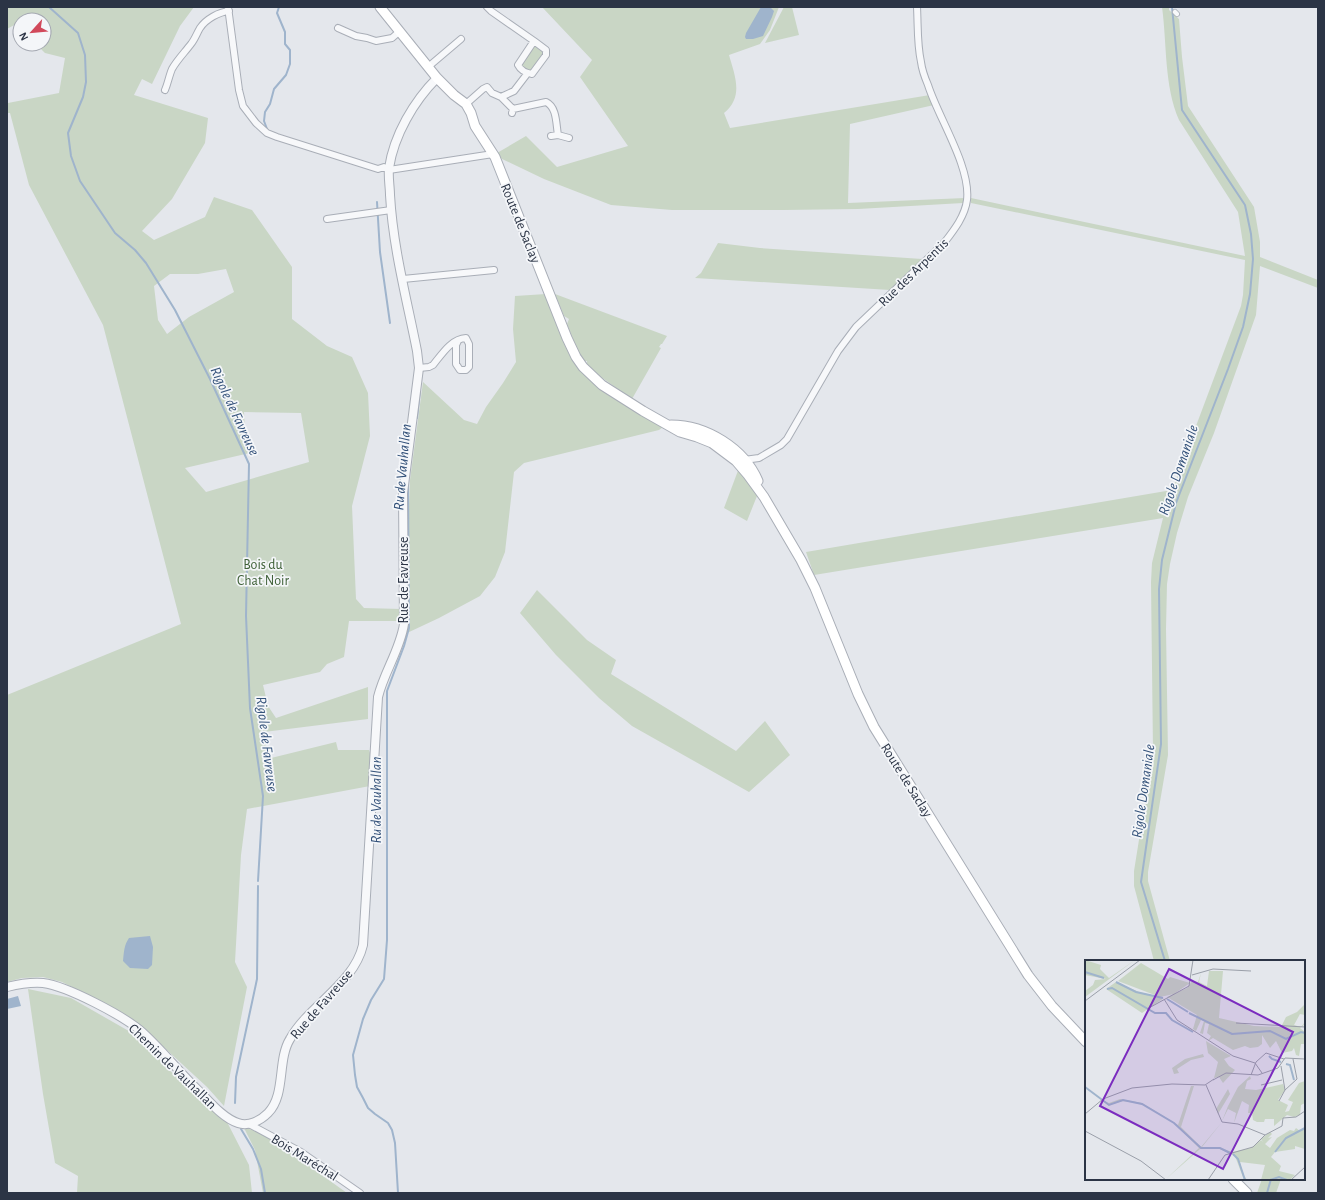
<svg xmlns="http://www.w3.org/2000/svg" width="1325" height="1200" viewBox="0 0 1325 1200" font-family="'Alegreya Sans',sans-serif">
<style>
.green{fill:#c9d6c5;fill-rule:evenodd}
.water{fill:#9fb4cc}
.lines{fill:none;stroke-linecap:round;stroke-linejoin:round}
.stream{stroke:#9fb4cc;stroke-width:2}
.pedestrian-casing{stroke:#a9aeb7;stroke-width:6}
.minor-casing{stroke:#a9aeb7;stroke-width:8}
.tertiary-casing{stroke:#a9aeb7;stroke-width:10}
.secondary-casing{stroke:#a9aeb7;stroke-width:11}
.pedestrian{stroke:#f7f8fa;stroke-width:4.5}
.minor{stroke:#f7f8fa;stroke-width:6}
.tertiary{stroke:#f7f8fa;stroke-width:8}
.secondary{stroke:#fff;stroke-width:9}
.labels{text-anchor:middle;stroke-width:3.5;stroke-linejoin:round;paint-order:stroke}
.street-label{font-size:14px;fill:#2b3445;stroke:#f4f6f9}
.park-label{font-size:14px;fill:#3f6138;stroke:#f4f6f9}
.water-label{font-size:15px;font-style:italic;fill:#34527a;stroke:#f4f6f9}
.inset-river{fill:none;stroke:#9fb4cc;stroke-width:2}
.inset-road{fill:none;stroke:#9a9fa9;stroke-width:1}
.view{fill:#7b2cbf;fill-opacity:0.15;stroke:#7b2cbf;stroke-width:2}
.inset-edge{fill:none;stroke:#2b3445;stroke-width:2}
</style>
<rect width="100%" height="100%" fill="#e4e7ec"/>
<path class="green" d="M7 7H194L180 26 152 84 142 79 134 95 208 118 205 143 172 199 142 231 154 240 205 217 214 197 252 210 292 267V319L327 346 352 357 368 393 370 436 352 506 356 599 364 608 401 609 400 621H349L344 657 327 664 320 672 263 685 268 706 276 718 368 687V719L264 732 267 759 336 742 338 750H369L372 759 370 786 247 809 241 855 235 962 247 987 224 1106 207 1087 144 1029 78 990 62 982 43 977 22 978 7 982V695L181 624 103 325 29 185 10 113H7V102L8 103 59 93 65 58 45 53 36 44H44V20H20V28L16 24 7 29ZM226 269 234 292 189 317 167 334 158 320 154 286 170 274H198ZM244 412 301 413 309 462 206 492 185 468 254 452 245 432Z
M542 7H779L770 30 760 44 729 55C735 76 744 97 724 113L730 128 930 95 934 105 850 124 848 203 965 198 963 203 858 209 784 210H672L611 205 544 179 502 159 497 153 526 136 557 167 628 146 580 77 592 60Z
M784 7H792L799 35 765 43Z
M1162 7H1169V10L1179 19 1182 57 1188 106 1254 207 1260 242V257L1318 280V288L1260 266 1256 315 1214 433 1188 497 1177 533 1170 564 1167 584 1166 629 1168 755 1148 872V881L1170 961H1154L1134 886V871L1153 752 1151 582 1152 563 1163 518 814 575 806 552 1172 490 1241 306 1243 295 1245 260 971 203V198L1245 256 1238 212 1179 120C1164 86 1167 43 1162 7Z
M533 46C540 47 542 49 544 55L531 71 523 68 521 63Z
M718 243 760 248 922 259 890 290 695 278 701 273Z
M546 294 586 369 663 427 659 430 524 463 514 472 505 552 495 577 480 596 439 618 407 633V559L410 480 423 382 464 420 477 424 486 407 503 383 516 362 513 329 515 296Z
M555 294 667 336 662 344H661L659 347 661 348 632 399 601 377 587 365V361H584L576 347 567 324 569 319 564 316Z
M739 468 757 496 747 521 724 508Z
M537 590 587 640 616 660 611 674 736 751 765 721 790 755 749 792 632 726 599 698 556 655 520 613Z
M28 989 71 998 141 1038 168 1069 226 1120 249 1165 252 1193H77L78 1176 55 1163 43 1094Z
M244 1128 254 1130 267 1136 347 1193H263L255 1150Z
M1262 1179H1281L1276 1193H1257Z"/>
<path class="water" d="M761 7H770L774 11 772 17 763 36 753 39H746L745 37 746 33Z
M150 936 153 947 152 965 148 969 130 968 123 961C124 952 124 945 129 938Z
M18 996 21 1006 7 1009V999Z"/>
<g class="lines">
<path class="stream" d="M49 7 78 33 85 55 86 82 83 97 68 133 71 156 80 181 115 233 135 250 146 263 175 310 210 379 249 464 246 616 250 708 263 796 258 881
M267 129 264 121 265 112 270 104 274 89 286 75 290 64V50L285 44V32L277 13 279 7
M377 202 380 252 390 323
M417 418 420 390
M1165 961 1141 882 1161 744 1159 589 1162 560 1176 503 1228 369 1243 327 1250 294 1253 259 1251 234 1245 205 1182 110 1172 7
M235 1103 236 1077 257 979 258 886
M241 1129 253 1149 261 1169 265 1193
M398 1193 395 1143 392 1130 388 1123 375 1114 368 1108 363 1098 357 1087 355 1075 353 1055 363 1019 371 1000 384 979 387 940V691L404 646 409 628 408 484
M1267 1193 1271 1179"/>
<defs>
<path id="pedestrian" d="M1175 12 1177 14"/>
<path id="minor" d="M228 7 239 90 243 106 256 123 267 133 277 137 378 169 384 167 389 170 493 154
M487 7 491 11 534 41
M338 28 356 36 367 38 376 41 392 38 400 31
M534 41 546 50V55L532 74C526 73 521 71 518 65Z
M428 67 461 39
M165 90C168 83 169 76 172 69 177 60 185 52 191 44 195 39 197 33 200 28 206 19 219 12 229 11
M501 97 514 91 527 74
M466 104 483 89 487 87 492 93 501 97 513 109 512 113
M513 109 546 102C557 107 556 124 558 135
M551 136 558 135 569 138
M327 219 391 210
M403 279 494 270
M419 368 429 367 433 365C442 354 451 339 466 338L469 344V367L466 370H460L456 364V345L458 341
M744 460 759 458 781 445 787 439 838 351 856 327 944 243C954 230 965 216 967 200 971 167 938 117 928 85 925 78 922 70 921 62 917 44 918 25 917 7
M249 1124 301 1152 360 1193"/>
<path id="tertiary" d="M7 987C19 984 30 982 43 983 67 986 124 1016 142 1032 162 1050 179 1072 199 1091 210 1102 223 1118 238 1123 249 1127 261 1120 268 1113 286 1095 277 1060 290 1039 309 1005 354 984 363 945L378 697C384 672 400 650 404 624L403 493 419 368 417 351C407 300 393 248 390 195 390 187 388 177 389 168 394 135 414 101 437 78"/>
<path id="secondary" d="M380 7 437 78 454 95 466 104 471 113 475 126 495 157 567 338 576 357 583 367 602 385 643 411 680 432 697 437 712 443 736 461 748 475 764 497 801 560 815 588 858 694 874 727 1028 975 1052 1006 1086 1042
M671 425C706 425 744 448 758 481
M1233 1179 1247 1193"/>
</defs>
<use href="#pedestrian" class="pedestrian-casing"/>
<use href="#minor" class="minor-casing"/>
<use href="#tertiary" class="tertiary-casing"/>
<use href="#secondary" class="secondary-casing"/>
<use href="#pedestrian" class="pedestrian"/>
<use href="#minor" class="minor"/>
<use href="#tertiary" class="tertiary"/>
<use href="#secondary" class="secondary"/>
</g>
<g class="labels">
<g class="street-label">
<text transform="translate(521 223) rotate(68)" y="5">Route de Saclay</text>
<text transform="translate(913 272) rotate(-44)" y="5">Rue des Arpentis</text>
<text transform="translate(403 580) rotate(-90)" y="5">Rue de Favreuse</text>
<text transform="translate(907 780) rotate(58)" y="5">Route de Saclay</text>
<text transform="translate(321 1004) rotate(-49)" y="5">Rue de Favreuse</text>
<text transform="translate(173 1066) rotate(44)" y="5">Chemin de Vauhallan</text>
<text transform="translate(305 1157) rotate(32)" y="5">Bois Maréchal</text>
</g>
<g class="park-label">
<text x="263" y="569">Bois du<tspan x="263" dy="16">Chat Noir</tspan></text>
</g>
<g class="water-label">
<text transform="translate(235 411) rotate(65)" y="5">Rigole de Favreuse</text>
<text transform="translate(402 467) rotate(-85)" y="5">Ru de Vauhallan</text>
<text transform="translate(1178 470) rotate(-71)" y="5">Rigole Domaniale</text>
<text transform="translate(267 744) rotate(83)" y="5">Rigole de Favreuse</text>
<text transform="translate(1143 791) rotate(-82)" y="5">Rigole Domaniale</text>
<text transform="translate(376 800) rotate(-90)" y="5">Ru de Vauhallan</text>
</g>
</g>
<g transform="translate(1085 960)">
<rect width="220" height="220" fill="#e4e7ec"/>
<path d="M0 0 16 5 15 9 24 18 50 0 0 37V31L8 25 10 20 21 19 0 15ZM56 3 83 19 85 17 105 23 89 34 75 37 33 21ZM124 11H138L134 58 169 66 196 67 201 57 212 52 220 44V55L215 54 209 65 216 67 220 62 218 66 215 68 220 72V84H216L214 96 211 95 209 88 207 91 197 93 191 81 185 88 177 75V84L173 87 165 88 160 86 148 90 128 78 123 81 126 76 122 73 124 64 120 63 118 74 115 73 119 61 116 60 111 71 108 69 112 55 82 37 102 28 107 21 113 22 116 13 114 22 122 26ZM31 22 54 32 79 38 57 53 21 29ZM121 81 146 96 139 99 144 106 150 110 138 123 134 117 129 118 133 102 123 93ZM118 94 119 97 106 100 92 109 94 113 89 114 87 108 100 99ZM165 116 166 119 162 121 160 129 171 130 198 124 200 130 193 140 203 145 200 152 204 151 208 142 203 140 214 123 220 121V143L216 145 215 155 209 157 202 155 189 166V159H180L179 162H172L168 160 167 153H163L164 145 157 141 149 163 151 153 143 149 137 161 143 146 153 127ZM106 126H109L96 167 116 187 137 162 117 187 136 188 147 192 166 188 176 180 178 182 176 179 185 172 187 174 183 178 187 177 180 184 185 188 192 178 205 170 209 171 211 168 215 171 220 167V189L210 186V189L190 192 186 197 196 206 194 211 210 215 205 220H176L180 205 155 202 158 214 162 220H159L150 196 135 189H115L81 219 114 188 89 163 57 144 38 141 24 145 17 140 24 143 35 139 57 143 93 165ZM143 129 145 134 133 154 131 149Z" fill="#c9d6c5"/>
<path class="inset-river" d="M0 12 19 18M31 22 51 32 78 38M22 29 27 28 70 53H81L87 60 108 72M82 39 103 52M104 53 147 74 185 71 201 79 216 72 220 73M184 96 187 99 196 102M201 104 205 105 209 120M0 127 24 145 38 140 57 144 89 163 116 188H135L145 193M190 192 201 178 220 168M148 194 153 199 160 220M185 220 194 217 202 220"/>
<path class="inset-road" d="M107 15 128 9 166 11M79 39 92 60 148 96 170 103 177 113M0 41 55 0M62 49 104 26 108 0M151 63 220 67M196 106 200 130M166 115 171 102 181 93 199 99M128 120 141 113 173 115 193 108 200 98 220 99M121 125 137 162 153 164 180 175M176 125 197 120M194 141 200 130 212 119 208 99M0 154 18 139 47 128 87 124 120 125 129 119M0 171 56 201 81 220M123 220 140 195 168 187 180 175 197 166 198 158 211 157 220 151M206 220 220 207"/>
<path class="view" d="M84 9 208 72 138 209 15 146Z"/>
<rect width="220" height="220" class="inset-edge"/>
</g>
<rect width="1325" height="1200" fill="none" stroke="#2b3445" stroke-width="16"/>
<g transform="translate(32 32) rotate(243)"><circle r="19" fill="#f4f6f9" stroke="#a4a8b1"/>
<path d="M0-3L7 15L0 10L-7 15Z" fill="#d1495b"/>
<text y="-6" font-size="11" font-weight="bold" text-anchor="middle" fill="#2b3445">N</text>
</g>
</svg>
